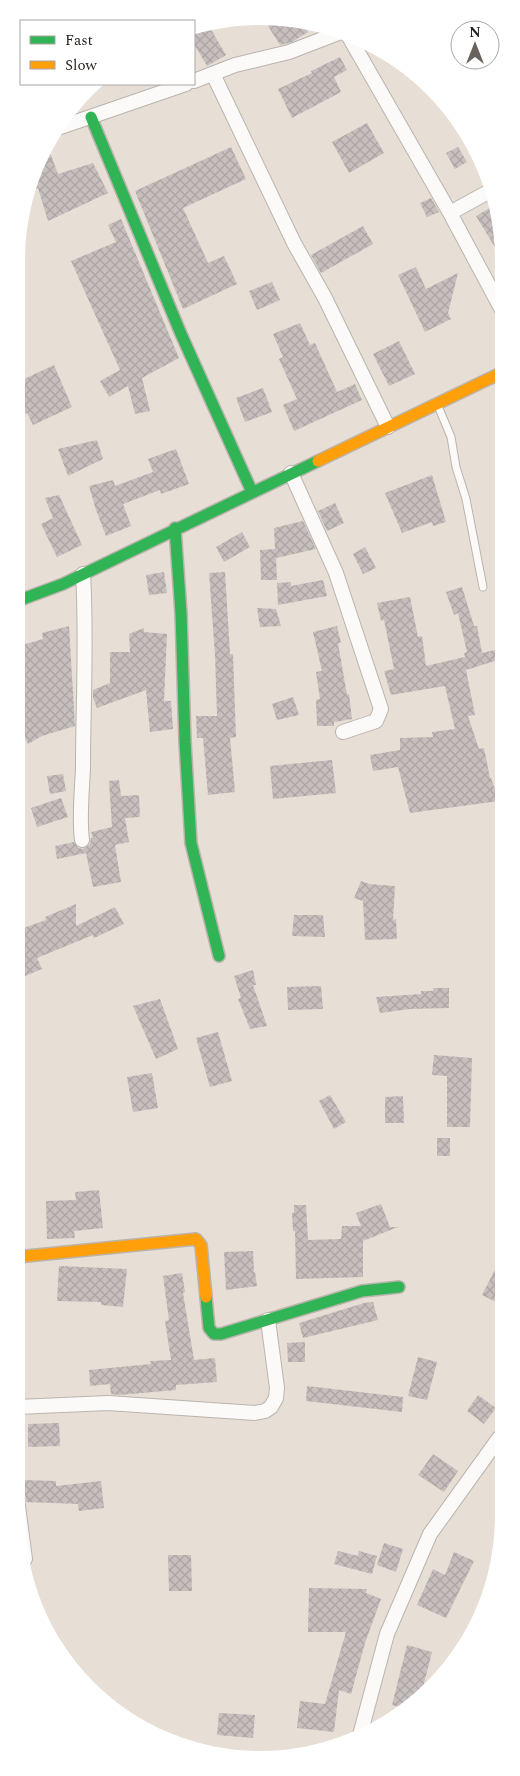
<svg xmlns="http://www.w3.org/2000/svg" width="520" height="1776" viewBox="0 0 520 1776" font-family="Spectral,serif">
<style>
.building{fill:url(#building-cross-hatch)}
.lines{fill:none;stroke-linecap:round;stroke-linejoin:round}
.lane-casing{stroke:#bab4ad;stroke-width:9}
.street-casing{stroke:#bab4ad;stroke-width:16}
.fast-casing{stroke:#bab4ad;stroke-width:14}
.slow-casing{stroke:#bab4ad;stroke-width:14}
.lane{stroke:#fbfaf9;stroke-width:7}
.street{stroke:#fbfaf9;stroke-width:14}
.fast{stroke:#30b455;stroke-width:11}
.slow{stroke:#ff9f0a;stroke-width:11}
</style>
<defs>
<pattern id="building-cross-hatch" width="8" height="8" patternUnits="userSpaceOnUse" patternTransform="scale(1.25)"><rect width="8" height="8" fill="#c7bfbd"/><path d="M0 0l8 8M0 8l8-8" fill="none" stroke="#aba4a2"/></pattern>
</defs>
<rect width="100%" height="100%" fill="#e7ded6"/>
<path class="building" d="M277 21H301L308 32 292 42 280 45 268 26Z
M209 26 226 55 207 66 194 44V34Z
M340 57 347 70 334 77 341 92 292 118 278 89 312 73 311 71Z
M367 123 384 153 349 173 332 142Z
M48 147 58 174 93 163 108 193 48 221 38 188 30 192Z
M231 147 246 179 183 208 208 263 224 256 237 284 183 309 135 191Z
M458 147 467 162 455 169 446 153Z
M431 198 439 212 427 217 420 203Z
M495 205 502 228V259L476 216Z
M121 219 179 358 142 378 150 411 135 414 128 386 109 397 100 381 120 370 71 261 116 242 108 225Z
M363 226 373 244 321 273 311 255Z
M416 267 426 289 458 273 448 313 451 319 425 332 398 275Z
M272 282 280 300 257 310 249 291Z
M300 323 310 345 315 343 337 392 355 384 362 400 294 431 283 405 297 399 279 359 283 357 273 334Z
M399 341 415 374 389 386 373 354Z
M54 365 72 407 33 425 27 413 20 416V381Z
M263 388 272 412 245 422 236 398Z
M97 440 103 459 68 476 58 449Z
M176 449 189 484 161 494 160 490 123 504 131 526 106 536 96 510 89 486 113 480 115 486 153 472 148 459Z
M432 475 446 522 433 526 432 522 402 533 385 493Z
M59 495 82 545 57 557 41 524 53 518 45 498Z
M335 503 344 523 327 531 318 511Z
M303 521 316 549 276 558 277 580H261L260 550 275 549 274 528Z
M242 532 250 547 224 562 216 547Z
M365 547 376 568 363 574 353 554Z
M164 572 167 593 149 595 146 575Z
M225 572 230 654H233L236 737 230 738 235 792 208 795 203 738H197L196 716H217L215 655 209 573Z
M323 580 327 596 278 605 277 583 291 582V586Z
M462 587 474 626H477L482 653 499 649 501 656V659L466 670 475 715 468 716 479 749 484 748 490 778H491L499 801 410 813 398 767 373 771 370 755 400 750V738L433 737 432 732 455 729 445 686 391 695 384 671 394 669 384 620 381 621 377 603 410 597 418 637 422 636 426 666 465 657 464 653 467 652 458 613 454 615 446 592Z
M257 608 276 609 281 626 260 627Z
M69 626 75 726 42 736 28 744 19 725V646L43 639 42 633Z
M337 626 341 643H338L347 695 349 694 352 719 334 722V726H317L316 700 320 699 316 672 322 671 313 632Z
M144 628V632L167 634 164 701H171L173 729 150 732 146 690 97 708 93 698V690L110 683V652H130L129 634Z
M293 697 299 715 277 720 272 704Z
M332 760 336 793 273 799 270 766Z
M63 774 66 791 50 794 47 776Z
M119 780 121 796 139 795 140 817 125 818 129 842 115 845 121 882 93 887 86 853 57 859 55 846 74 842 78 848 83 849 90 844 91 838H93L91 832 112 827 109 781Z
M61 798 68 817 37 827 31 808Z
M361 881 369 884 395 886 393 920 396 919 397 939 365 940 363 901 354 898Z
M76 904V926L115 907 124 924 94 938 93 935 37 958 42 969 18 979V930L46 920 45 917Z
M294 915H323L325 937 292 936Z
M253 970 256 985H253L267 1026 250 1029 238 999 241 998 234 976Z
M321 986 323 1009 288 1010 287 987Z
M433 988H449V1008L410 1009 380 1013 376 997 421 994V991H433Z
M160 999 178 1049 156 1059 133 1006Z
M218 1032 232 1081 210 1087 196 1038Z
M434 1055 472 1058 470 1127H447V1076L432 1075Z
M152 1073 158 1108 133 1112 127 1077Z
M330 1095 346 1122 334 1129 319 1101Z
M403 1096 404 1123H385V1097Z
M437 1138H450V1156H437Z
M99 1190 103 1228 74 1231 75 1238 47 1239 46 1201 76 1200 75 1192Z
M381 1204 390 1227H398L363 1241V1277L296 1279 295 1231H293L292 1213H294V1205H306L308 1240 341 1239 342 1226H361L356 1213Z
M253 1251 254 1272H255L257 1286 226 1290 224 1252Z
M500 1260V1304L482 1295Z
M59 1266 127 1269 123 1307 101 1305V1302L57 1301Z
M182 1273 185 1292 183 1293 194 1360 215 1358 217 1382 176 1385V1390L119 1395 111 1394 110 1384 90 1386 89 1370 151 1364 150 1361 171 1360 165 1321 169 1320 163 1276Z
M373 1302 378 1320 303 1338 299 1323 364 1303Z
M305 1342V1362H288L287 1343Z
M418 1357 437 1362 427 1400 408 1396Z
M307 1386 403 1397 402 1412 306 1401Z
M478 1395 496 1408 484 1424 467 1411Z
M59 1423 60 1446 28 1447V1424Z
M433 1454 458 1471 444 1492 418 1475Z
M23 1480 56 1481V1486L101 1481 104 1508 79 1511 78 1504 26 1502Z
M384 1543 403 1549 396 1572 377 1565Z
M338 1551 358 1556 359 1551 377 1556 372 1574 334 1564Z
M454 1552 474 1561 446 1618 417 1605 433 1569 445 1575Z
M168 1555H191L192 1591H169Z
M309 1588 367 1589 366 1593 381 1599 365 1643 351 1694 339 1690 334 1732 297 1728 300 1701 325 1704 346 1632H308Z
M407 1645 432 1652 421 1695 408 1709 392 1705Z
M219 1713 255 1715 253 1738 217 1735Z"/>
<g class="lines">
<defs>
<path id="lane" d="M438 406 451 437 456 467 466 499 483 587"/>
<path id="street" d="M348 35 450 213 502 310
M213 74 294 243 325 298 388 427
M194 81 235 65 289 52 341 32
M55 129 186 84
M450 213 490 191
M291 473 336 573 381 709 376 721 343 732
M82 840C79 816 82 792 83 768 83 703 87 639 83 574
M17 1407 108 1403 255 1413 265 1411 271 1407 276 1398 277 1388 268 1320
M16 1491 25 1559
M360 1735 387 1634 430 1534 499 1438"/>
<path id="fast" d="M91 117 181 334 252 492
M175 528 181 613 185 742 191 843 219 956
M20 600 63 584 318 461
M206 1297 209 1328 214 1334H221L362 1291 399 1287"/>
<path id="slow" d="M318 461 501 373
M17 1257 196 1239 201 1245 206 1297"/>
</defs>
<use href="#lane" class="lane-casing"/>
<use href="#street" class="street-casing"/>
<use href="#fast" class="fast-casing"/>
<use href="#slow" class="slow-casing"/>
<use href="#lane" class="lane"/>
<use href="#street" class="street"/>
<use href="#fast" class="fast"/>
<use href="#slow" class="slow"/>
</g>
<path d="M0 0H520V1776H0ZM260 25H260A235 235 0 0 1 495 260V1516A235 235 0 0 1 260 1751H260A235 235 0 0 1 25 1516V260A235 235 0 0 1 260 25Z" fill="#fff" fill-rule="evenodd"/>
<rect x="20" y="20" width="175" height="65" fill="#ffffff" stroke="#a9a6a4"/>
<rect x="30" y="36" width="25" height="8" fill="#30b455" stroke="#a9a6a4"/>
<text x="65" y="45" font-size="15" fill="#27211c">Fast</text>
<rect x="30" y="61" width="25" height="8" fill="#ff9f0a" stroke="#a9a6a4"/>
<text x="65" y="70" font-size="15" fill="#27211c">Slow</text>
<g transform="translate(475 45)"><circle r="24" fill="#ffffff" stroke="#a9a6a4"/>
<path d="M0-4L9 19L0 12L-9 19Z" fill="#6a635d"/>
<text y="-8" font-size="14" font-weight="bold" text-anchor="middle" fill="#27211c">N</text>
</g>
</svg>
